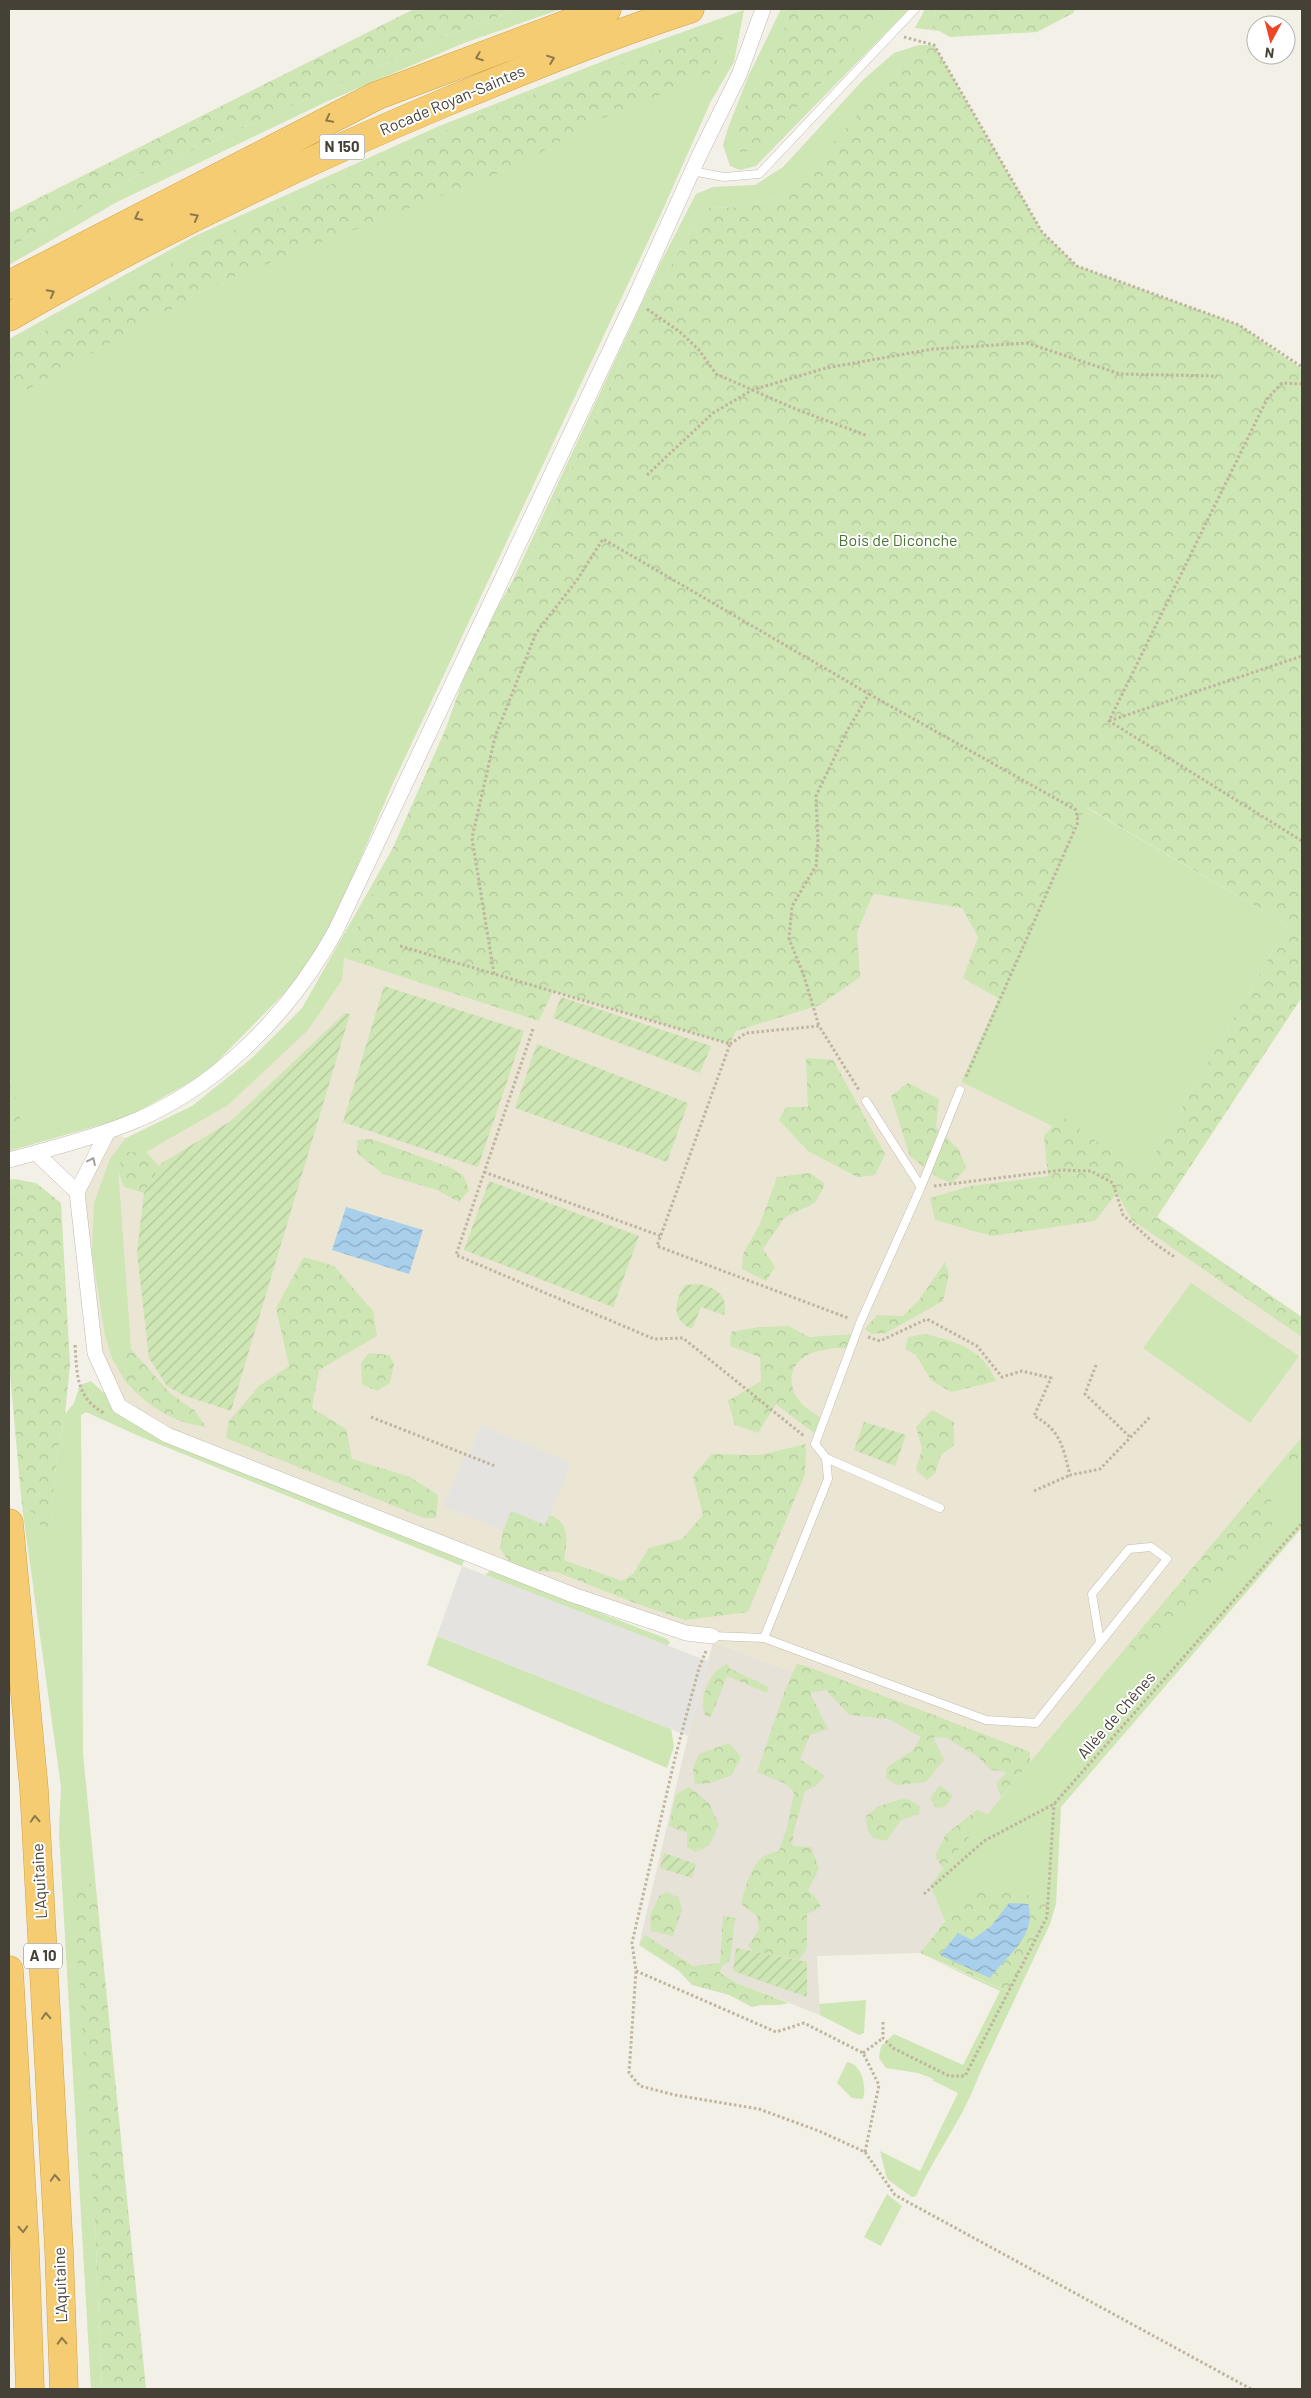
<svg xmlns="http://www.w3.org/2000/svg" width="1311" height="2398" viewBox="0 0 1311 2398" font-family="Barlow,sans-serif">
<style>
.residential{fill:#e7e2d7}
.education{fill:#ebe5d3}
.grass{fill:#cee5b4}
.forest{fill:url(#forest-crowns)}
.garden{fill:url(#garden-furrows)}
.parking{fill:#e5e3e0}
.water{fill:url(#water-waves)}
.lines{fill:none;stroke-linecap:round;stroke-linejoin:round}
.lane-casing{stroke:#c1bbae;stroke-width:9}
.street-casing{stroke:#c1bbae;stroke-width:16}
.highway-casing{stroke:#d4a141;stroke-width:29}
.path{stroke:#bfb49d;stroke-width:3;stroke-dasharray:2.5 2.5;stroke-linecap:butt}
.lane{stroke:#fff;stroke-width:8}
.street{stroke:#fff;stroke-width:15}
.highway{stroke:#f5cc71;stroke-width:28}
.oneway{stroke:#8c794e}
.oneway2{stroke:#a2a09b}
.labels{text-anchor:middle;stroke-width:4;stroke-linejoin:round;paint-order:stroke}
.shield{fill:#fff;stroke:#7e7a73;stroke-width:1}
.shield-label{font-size:15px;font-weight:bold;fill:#464137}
.street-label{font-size:16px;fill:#464137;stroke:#fff}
.park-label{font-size:16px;fill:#47752e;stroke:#fff}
</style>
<defs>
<pattern id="forest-crowns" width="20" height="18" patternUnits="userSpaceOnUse" patternTransform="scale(1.25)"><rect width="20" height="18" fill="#cee5b4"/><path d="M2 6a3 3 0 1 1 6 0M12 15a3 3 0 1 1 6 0" fill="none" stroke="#b2c69b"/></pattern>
<pattern id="garden-furrows" width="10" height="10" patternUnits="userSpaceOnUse" patternTransform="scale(1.25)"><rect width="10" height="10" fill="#cee5b4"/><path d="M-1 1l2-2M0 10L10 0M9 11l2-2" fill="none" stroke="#b2c69b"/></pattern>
<pattern id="water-waves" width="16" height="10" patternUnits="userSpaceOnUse" patternTransform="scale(1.25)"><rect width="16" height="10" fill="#a8cfec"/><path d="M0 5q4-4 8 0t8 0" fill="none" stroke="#8baac0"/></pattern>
</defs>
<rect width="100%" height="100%" fill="#f3f0e8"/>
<path class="residential" d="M713 1642 1030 1762 930 1885 945 1921 920 1953 817 1956 820 2015 639 1945 688 1736Z"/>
<path class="education" d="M873 894 962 908 978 937 963 978 999 999 961 1082 1145 1171 1153 1223 1302 1323V1437L1030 1762 167 1435 119 1406 95 1353 77 1192 108 1131 131 1140 243 1081 344 958 539 1021 553 991 730 1044 736 1031 820 1005 859 977 857 933Z"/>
<path class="grass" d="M518 9H561L464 43 328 101 117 202 9 265V248L136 176 448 35Z
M781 9H909L756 166 740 170 730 166 723 145 728 128 748 77Z
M925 9H936L932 27 939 31 915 28Z
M744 10 734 62 711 101 660 216 393 783 338 911 303 974 206 1073 128 1117 9 1151V339L195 236 437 127 616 56Z
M919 45 816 163 777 198 742 207 709 208 693 226 643 315 531 555 513 580 660 264 696 194 713 187 755 185 783 167 863 80 894 53Z
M1085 807 1288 925 1145 1171 961 1082Z
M394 846 344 958 342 980 308 1030 228 1105 146 1152H128L118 1168 131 1349 124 1357 125 1381 112 1358 105 1335 92 1253 94 1203 110 1159 126 1138 192 1106 252 1058 302 1008Z
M1191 1283 1299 1356 1250 1423 1143 1348Z
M91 1381 131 1418 465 1557 462 1566 141 1437 86 1412 81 1415 83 1753 96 1888 88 1882 95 2222 102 2389H91L59 1833 61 1787 22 1506 36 1515 49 1541 56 1464 65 1414 74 1403 80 1385Z
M1302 1437V1531L1300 1530 1061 1807 1056 1904 1050 1924 979 2075C964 2117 935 2155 916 2196L912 2197 887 2179 880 2151 920 2171 958 2093 932 2080 934 2079 918 2073 886 2068 879 2058 881 2046 894 2034 963 2065 1000 1991 931 1959 1009 1992 1047 1917 1048 1906 953 1911 945 1921 930 1885 1030 1762Z
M491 1570 667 1639 670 1643 667 1646 485 1575Z
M437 1636 671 1729 674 1746 667 1768 427 1665Z
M866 2000 864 2033 859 2035 820 2015 819 2004Z
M847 2062C862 2064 867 2087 863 2099L852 2098 837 2083Z
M887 2194 902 2206 881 2246 864 2237Z"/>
<path class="forest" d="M414 9H518L448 35 136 176 9 248V213Z
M791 9H901L882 21 753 151 739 152 735 127 784 33 787 10Z
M936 9H1076L1073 13 1037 32 950 37 932 27Z
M726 26 714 72 592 123 517 166 226 280 122 336 9 400V350L247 223 496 108Z
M919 45H934L1042 232 1077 266 1239 325 1302 369V997L1157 1217 1302 1317V1337L1132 1220 1117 1193 1095 1221 992 1236 935 1220 930 1198 971 1186 1048 1176 1044 1136 1062 1116 1117 1157 1145 1171 1288 925 1086 807 999 999 963 978 978 937 962 908 873 894 857 933 860 977 820 1005 736 1031 730 1044 553 991 539 1021 344 958 446 728 474 648 513 580 531 555 643 315 693 226 709 208 742 207 777 198 816 162Z
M806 1058 833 1060 885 1154 875 1175 857 1177 808 1151 779 1120 786 1107H808Z
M9 1072 24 1133 9 1136Z
M908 1083 939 1099 936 1127 959 1150 966 1168 952 1183 938 1178 910 1156 891 1096Z
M372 1139 449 1167 463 1175 469 1190 459 1202 437 1190 383 1174 357 1153V1140Z
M128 1152H146L160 1167 144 1193 124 1187 117 1168Z
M810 1173 825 1184 815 1203 785 1217 763 1249 775 1267 766 1281 742 1269 743 1254 760 1224 777 1177Z
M14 1179 36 1183 61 1203 70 1365 65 1414 56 1464 49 1543 36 1515 22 1506 9 1364V1180Z
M304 1257 334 1266 373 1311 377 1336 319 1370 312 1408 346 1429 352 1459 410 1477 438 1495 436 1518H424L226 1438 229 1421 259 1386 289 1366 276 1308Z
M945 1262 949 1274 943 1301 886 1333 872 1334 865 1329 877 1315 903 1316 919 1300Z
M789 1326 809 1337 856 1334 850 1350C839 1346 827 1349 815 1352 788 1360 784 1386 804 1406 809 1411 818 1415 824 1420L818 1436 776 1404 758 1433 735 1425 728 1401 761 1381 760 1357 730 1346 731 1332 759 1327Z
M925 1334C957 1342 982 1348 996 1381L951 1392 931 1380 916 1355 905 1349 908 1337Z
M131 1349 170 1393 195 1411 206 1427C171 1422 148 1406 125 1381L124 1357Z
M369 1353 389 1355 394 1364 390 1383 377 1391 362 1384 361 1363Z
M932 1410 954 1422V1445L941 1455 935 1473 927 1480 916 1470 922 1449 916 1427Z
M1302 1437V1478L1283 1460Z
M806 1444 805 1474 748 1612 685 1620 635 1603 557 1572 523 1570 509 1562 500 1548 503 1531 511 1511C550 1513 574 1511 564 1560L622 1581 633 1574 649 1548 682 1539 703 1515 693 1476 712 1454 760 1455Z
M1260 1487 1271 1494 1272 1526 1135 1663 1129 1644Z
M727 1664 731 1669 769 1687 767 1693 727 1676 711 1717 705 1715C698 1699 710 1670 727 1664Z
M797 1664 806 1666 1030 1752V1762L1001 1797 996 1783 1007 1772 991 1770 978 1757 947 1738 933 1737 944 1760 926 1782 896 1785 886 1778 887 1767 913 1750 921 1737 888 1719 849 1715 826 1690 810 1693 828 1729 810 1735 800 1759 825 1776 816 1786 805 1791 794 1830 792 1846 811 1847 819 1869 808 1890 816 1898 821 1907 807 1914V1948L799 1960 753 1951 748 1946 759 1929 757 1916 741 1904C744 1891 751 1865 763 1857 767 1854 774 1853 779 1851L787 1828 794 1792 786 1784 757 1772 785 1690Z
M729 1743 741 1757 732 1775 710 1783 695 1784 693 1768 699 1754Z
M940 1785 953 1796 945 1807 936 1808 930 1798Z
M689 1787 709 1803 719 1825 709 1846 695 1852 687 1847V1833L669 1826 676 1794Z
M905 1798 920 1806 919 1814 901 1820 886 1841 873 1838 867 1829 866 1816 879 1806Z
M977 1810 988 1814 943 1869 935 1856 946 1834Z
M88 1882 96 1888 146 2389H102L95 2222 74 1900 76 1885Z
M1012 1886 1048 1906 1047 1917 1009 1992 920 1953 953 1911 976 1891Z
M667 1892 679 1898 682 1910 673 1936 651 1931 650 1916 659 1896Z
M723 1916 735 1918 730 1961 722 1966 720 1973 737 1983 788 2003C776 2007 764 2003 752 2007L729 1995 692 1985 679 1971 639 1945 645 1935 693 1966 720 1963Z"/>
<path class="garden" d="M384 986 524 1031 478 1167 343 1122Z
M561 997 711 1046 700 1073 553 1018Z
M345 1013 350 1014 231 1411 183 1395 167 1386 149 1358 137 1252 144 1193 162 1163 231 1121Z
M537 1044 688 1103 667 1162 515 1108Z
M489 1181 639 1236 613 1307 464 1250Z
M700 1284C717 1289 728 1295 724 1315L701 1307 692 1329C671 1320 674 1302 685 1285Z
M864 1422 906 1435 895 1466 854 1450Z
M664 1853 696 1864 692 1878 660 1868Z
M736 1948 807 1962V1997L733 1971Z"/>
<path class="parking" d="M481 1425 571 1463 545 1525 511 1511 503 1531 443 1506 465 1455 468 1456Z
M462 1566 708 1661 688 1736 437 1636Z"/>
<path class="water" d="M346 1207 423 1230 409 1274 332 1250Z
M1009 1903 1028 1904C1037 1936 1008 1954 990 1978L940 1955 958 1933 972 1940 991 1926Z"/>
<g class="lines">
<defs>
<path id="lane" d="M692 171 724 177 759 174 915 9
M921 1187 960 1090
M826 1458 815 1444 860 1323 921 1187 866 1101
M712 1636 764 1638 828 1479 826 1458 940 1508
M764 1638 986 1720 1036 1723 1167 1559 1151 1547 1129 1549 1092 1594 1100 1642"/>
<path id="street" d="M108 1131 77 1192 95 1353 119 1406 167 1435 573 1595 686 1633 712 1636
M36 1153 77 1192
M9 1160C47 1150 85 1140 122 1126 214 1092 288 1016 335 932L635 298 699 156 739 75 763 9"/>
<path id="highway" d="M9 285 376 96 607 9
M9 317C149 236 296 165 446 102 526 69 607 36 690 9
M9 1523 34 1789 59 2250 64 2389
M9 1970 25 2249 30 2389"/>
</defs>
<use href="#lane" class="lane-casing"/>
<use href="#street" class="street-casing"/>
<use href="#highway" class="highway-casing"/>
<path class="path" d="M904 37 934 45 1042 232 1077 266 1239 325 1302 367
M647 309 680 332 699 350 716 374 798 410 868 436
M1302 384 1282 383 1267 399 1109 721 1302 841
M647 475 713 413 752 390 826 368 933 349 1027 343 1120 374 1217 376
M869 694 1076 810 1078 822 965 1079
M1109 721 1302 656
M400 946 730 1044 657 1246 848 1318
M494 974 472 838 495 737 536 633 577 580 603 539 869 694 847 731 816 796 818 843 816 866 792 906 789 939 804 976 819 1026
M533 1029 456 1255 654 1339 683 1338 804 1436
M730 1044 746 1033 819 1026 859 1090
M484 1172 661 1236
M934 1186 1062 1170 1091 1171 1113 1183 1123 1215 1154 1243 1176 1258
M868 1337 880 1341 927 1319 977 1346 1002 1377 1022 1371 1051 1378 1034 1416C1061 1430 1063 1448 1070 1475L1100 1469 1151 1416
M75 1345C77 1374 76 1398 104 1413
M1096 1365 1085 1394 1130 1437
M371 1417 495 1466
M1034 1491 1070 1475
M706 1651 699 1668 675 1758 632 1943 636 1971 629 2073 640 2086 675 2095 759 2109 819 2131 865 2152 895 2195 1251 2389
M924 1894 984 1841 1054 1804 1302 1523
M636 1971 776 2032 804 2023 863 2053 879 2085 865 2152
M883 2022V2038L893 2048 949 2076H965L1047 1917 1054 1804
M863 2053 883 2038"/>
<use href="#lane" class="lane"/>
<use href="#street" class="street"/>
<use href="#highway" class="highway"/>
</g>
<defs><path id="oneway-chevron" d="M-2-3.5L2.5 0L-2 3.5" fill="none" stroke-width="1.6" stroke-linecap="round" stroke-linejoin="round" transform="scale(1.25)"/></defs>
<g class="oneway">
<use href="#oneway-chevron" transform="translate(479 57) rotate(159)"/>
<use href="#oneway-chevron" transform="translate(551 59) rotate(-21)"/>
<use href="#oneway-chevron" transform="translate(329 119) rotate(153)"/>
<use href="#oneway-chevron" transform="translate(138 217) rotate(153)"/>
<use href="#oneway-chevron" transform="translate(195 217) rotate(-28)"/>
<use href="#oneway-chevron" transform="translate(51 293) rotate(-28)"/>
<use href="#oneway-chevron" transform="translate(35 1819) rotate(-93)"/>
<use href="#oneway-chevron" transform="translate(46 2016) rotate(-93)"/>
<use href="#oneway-chevron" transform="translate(55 2178) rotate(-93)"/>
<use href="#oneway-chevron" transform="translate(23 2229) rotate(87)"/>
<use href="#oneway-chevron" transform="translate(62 2341) rotate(-92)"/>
</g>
<use class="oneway2" href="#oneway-chevron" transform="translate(92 1161) rotate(-65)"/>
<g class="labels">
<g class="shield">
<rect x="319.5" y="134.5" width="45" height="25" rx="4"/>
<rect x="24" y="1943.5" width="38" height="25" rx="4"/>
</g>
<g class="shield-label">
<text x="342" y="152">N 150</text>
<text x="43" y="1961">A 10</text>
</g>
<g class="street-label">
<text transform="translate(452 100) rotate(-23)" y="6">Rocade Royan-Saintes</text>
<text transform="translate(1116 1715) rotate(-49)" y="6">Allée de Chênes</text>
<text transform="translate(39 1881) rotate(-93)" y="6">L'Aquitaine</text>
<text transform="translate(60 2285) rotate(-92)" y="6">L'Aquitaine</text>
</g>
<g class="park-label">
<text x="898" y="546">Bois de Diconche</text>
</g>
</g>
<rect width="1311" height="2398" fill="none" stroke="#464137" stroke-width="20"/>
<g transform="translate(1271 40) rotate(187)"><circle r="24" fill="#ffffff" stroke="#b5b3af"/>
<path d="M0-4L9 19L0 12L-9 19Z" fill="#ed4725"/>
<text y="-8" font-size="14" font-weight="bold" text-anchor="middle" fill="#464137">N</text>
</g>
</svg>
